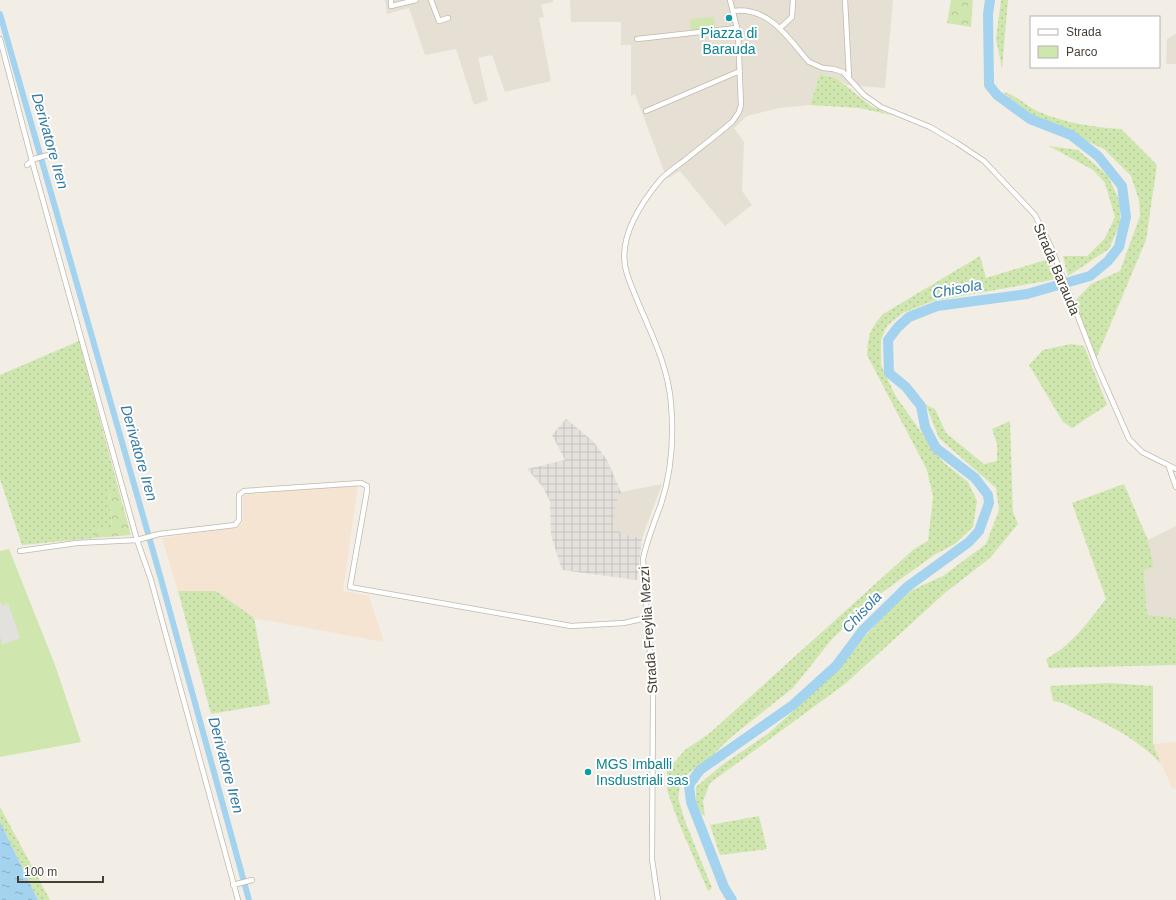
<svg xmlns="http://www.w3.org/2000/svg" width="1176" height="900" viewBox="0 0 1176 900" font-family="Arial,sans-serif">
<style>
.residential{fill:#e6e0d4}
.commercial{fill:#f4e4d1}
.industrial{fill:url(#industrial-grid)}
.green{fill:url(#green-dots)}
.forest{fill:url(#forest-crowns)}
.pitch{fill:#d0e6af}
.parking{fill:#e3e1de}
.water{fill:url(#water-ripples)}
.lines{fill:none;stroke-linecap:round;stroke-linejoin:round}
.canal{stroke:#a3d3ee;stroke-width:6}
.river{stroke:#a3d3ee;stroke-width:10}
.street-casing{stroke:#c0b8ac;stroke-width:6}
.street{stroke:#fff;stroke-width:4.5}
.culture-dot{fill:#0f9aa8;stroke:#fff;stroke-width:1.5}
.labels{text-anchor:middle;stroke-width:4;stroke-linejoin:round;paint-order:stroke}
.culture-label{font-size:14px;fill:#0d838f;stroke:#fff}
.street-label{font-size:14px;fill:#453e35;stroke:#fff}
.water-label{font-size:15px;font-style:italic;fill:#3079a5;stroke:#fff}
</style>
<defs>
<pattern id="industrial-grid" width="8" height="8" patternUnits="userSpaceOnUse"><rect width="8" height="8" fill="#e4e0db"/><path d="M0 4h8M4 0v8" fill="none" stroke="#c5c1bd"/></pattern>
<pattern id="green-dots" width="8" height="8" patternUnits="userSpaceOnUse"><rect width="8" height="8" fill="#d0e6af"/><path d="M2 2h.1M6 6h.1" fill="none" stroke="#b4c697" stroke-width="1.8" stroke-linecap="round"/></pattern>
<pattern id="forest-crowns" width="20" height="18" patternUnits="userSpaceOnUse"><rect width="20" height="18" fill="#d0e6af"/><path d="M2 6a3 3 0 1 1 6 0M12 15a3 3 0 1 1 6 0" fill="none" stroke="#b4c697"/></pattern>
<pattern id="water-ripples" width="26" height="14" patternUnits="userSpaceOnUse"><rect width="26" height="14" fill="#a3d3ee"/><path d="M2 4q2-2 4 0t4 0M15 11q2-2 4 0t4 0" fill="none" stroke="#87adc2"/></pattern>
</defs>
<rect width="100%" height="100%" fill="#f2eee6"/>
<path class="residential" d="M385 0H553V2L541 5 544 17 539 18 551 81 505 92 492 55 478 58 488 100 474 105 456 49 425 55 409 8 387 14Z
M570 0H893L885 88 847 85 836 78 820 74 810 105 779 108 747 116 734 128 744 142 742 191 752 205 725 226 680 171 667 179 635 94 631 96V45H621V22H571Z
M1176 34V64H1166L1167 39Z
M662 484 642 538 622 534 612 525 615 505 621 492Z
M1176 526V618L1147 616 1144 570 1154 567 1146 541Z"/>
<path class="commercial" d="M358 485 343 591 369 596 384 642 254 618 216 591H178L162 538 235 528 243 522V495Z
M1176 742V789L1172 788 1153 744Z"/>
<path class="industrial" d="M566 419 593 441 607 460 621 492 615 505 613 525 622 534 642 538 637 580 562 570 551 535 550 501 542 486 527 469 565 460 552 435Z"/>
<path class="green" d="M1001 0H1008L1002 69 996 39Z
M820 74 836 78 871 106 891 115 859 108 810 105Z
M1003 92C1016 94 1025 106 1037 111 1064 123 1092 127 1121 129L1157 165 1146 240 1096 359 1075 301 1091 284 1120 271 1140 216 1139 200 1131 176 1104 149 1032 116Z
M1049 146 1078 150 1108 176 1120 202V224L1109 249 1068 276 1063 256H1087L1105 238 1115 217 1105 183 1093 170Z
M980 256 986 278 1049 259 1057 279 933 301 903 313 887 326 881 339V365L895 395 921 432 943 462 968 482 977 501 973 527 955 544 934 555 880 594 832 639 793 688 730 738 714 754 681 779 678 798 685 821 712 888 708 891 678 821 667 790V771L685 750 710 733 914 549 928 541 933 497 927 470 867 355C868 335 870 329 883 314Z
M79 341 119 491 109 493 112 528 95 530V538L22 545 0 479V375Z
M1071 344 1084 346 1107 405 1072 428 1063 422 1029 365 1043 350Z
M926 405 935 409 946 433 984 464 997 461V444L992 429 1010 421 1013 512 1018 524 990 558 946 592 845 684 710 783 703 801 705 817 696 807V787L722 765 769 733 816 690 889 610 910 591 943 576 986 544 999 510 996 488 939 438Z
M1124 484 1147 538 1154 567 1144 570 1147 615 1176 618V665L1049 668 1046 659C1072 645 1088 622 1106 599L1072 503Z
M178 591H216L254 618 270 704 211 714Z
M1109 683 1153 686V744L1161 764C1135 735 1097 720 1063 703L1053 701 1050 686Z
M0 807 50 900H38L0 822Z
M759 816 767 849 720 855 710 825Z"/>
<path class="forest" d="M951 0H973L971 27 947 23Z
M119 491 131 535 95 538V530L112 527 109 492Z"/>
<path class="pitch" d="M714 17 715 27 691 30 690 19Z
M9 549 55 665 81 742 0 757V551Z"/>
<path class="parking" d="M0 601 2 606 8 603 20 638 2 645 0 635Z"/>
<path class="water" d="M0 822 38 900H0Z"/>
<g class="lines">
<path class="canal" d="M0 14 161 579 249 900"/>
<path class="river" d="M732 900 724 887 691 802 689 785 700 770 793 705 836 666 863 630 907 587 969 542 979 531 989 503 988 495 975 478 936 448 925 427 921 406 906 387 889 373 888 340 898 327 909 317 937 306 1027 294 1090 276 1108 261 1119 247 1126 217 1122 186 1098 156 1071 135 1030 119 997 95 989 85 988 14 990 0"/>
<defs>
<path id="street" d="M391 0V6L416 0
M431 0 439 21 448 18
M845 0 849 76
M733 11C769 6 788 38 809 62L823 68 833 69 843 72 864 95 881 107 930 127 957 143 984 161 1035 215 1051 247 1097 366 1129 439 1142 452 1176 469
M780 28 792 17 793 0
M0 39 32 161 137 540 151 580 238 900
M637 39 737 28
M646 111 740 71
M27 165 34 159 52 154
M1169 467 1176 487
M20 551 77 543 137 540 159 534 235 525 239 520V495L244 491 361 483 367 486V491L350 587 571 626 624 623 646 618
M233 885 252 880
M658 900 652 859 653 696 643 559C647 540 654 523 661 504 672 471 674 438 671 403 667 356 642 318 627 274 616 241 640 204 661 179 668 172 677 166 685 160 701 147 717 135 732 122L739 112 741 105 738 32 730 0"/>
</defs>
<use href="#street" class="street-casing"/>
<use href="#street" class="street"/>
</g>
<g class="culture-dot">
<circle cx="729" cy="18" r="4"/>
<circle cx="588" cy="772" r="4"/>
</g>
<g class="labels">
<g class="culture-label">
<text x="729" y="38">Piazza di<tspan x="729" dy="16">Barauda</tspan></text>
<text x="596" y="769" text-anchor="start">MGS Imballi<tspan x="596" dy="16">Insdustriali sas</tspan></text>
</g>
<g class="street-label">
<text transform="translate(1057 269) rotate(67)" y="5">Strada Barauda</text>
<text transform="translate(648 630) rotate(-94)" y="5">Strada Freylia Mezzi</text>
</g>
<g class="water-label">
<text transform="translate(50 141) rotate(74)" y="5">Derivatore Iren</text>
<text transform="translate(957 289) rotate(-10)" y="5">Chisola</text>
<text transform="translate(139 453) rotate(74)" y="5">Derivatore Iren</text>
<text transform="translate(862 612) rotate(-47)" y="5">Chisola</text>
<text transform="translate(226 765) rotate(75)" y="5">Derivatore Iren</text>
</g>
</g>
<rect x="1030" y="16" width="130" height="52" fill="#ffffff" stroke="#b5b2ae"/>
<rect x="1038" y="29" width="20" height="6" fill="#ffffff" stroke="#b5b2ae"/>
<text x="1066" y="36" font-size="12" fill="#453e35">Strada</text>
<rect x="1038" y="46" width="20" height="12" fill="#d0e6af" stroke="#b5b2ae"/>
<text x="1066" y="56" font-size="12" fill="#453e35">Parco</text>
<path d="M18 876v6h85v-6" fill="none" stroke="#453e35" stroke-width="2"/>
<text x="24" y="876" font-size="12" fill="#453e35" stroke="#ffffff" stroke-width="3" paint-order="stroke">100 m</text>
</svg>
